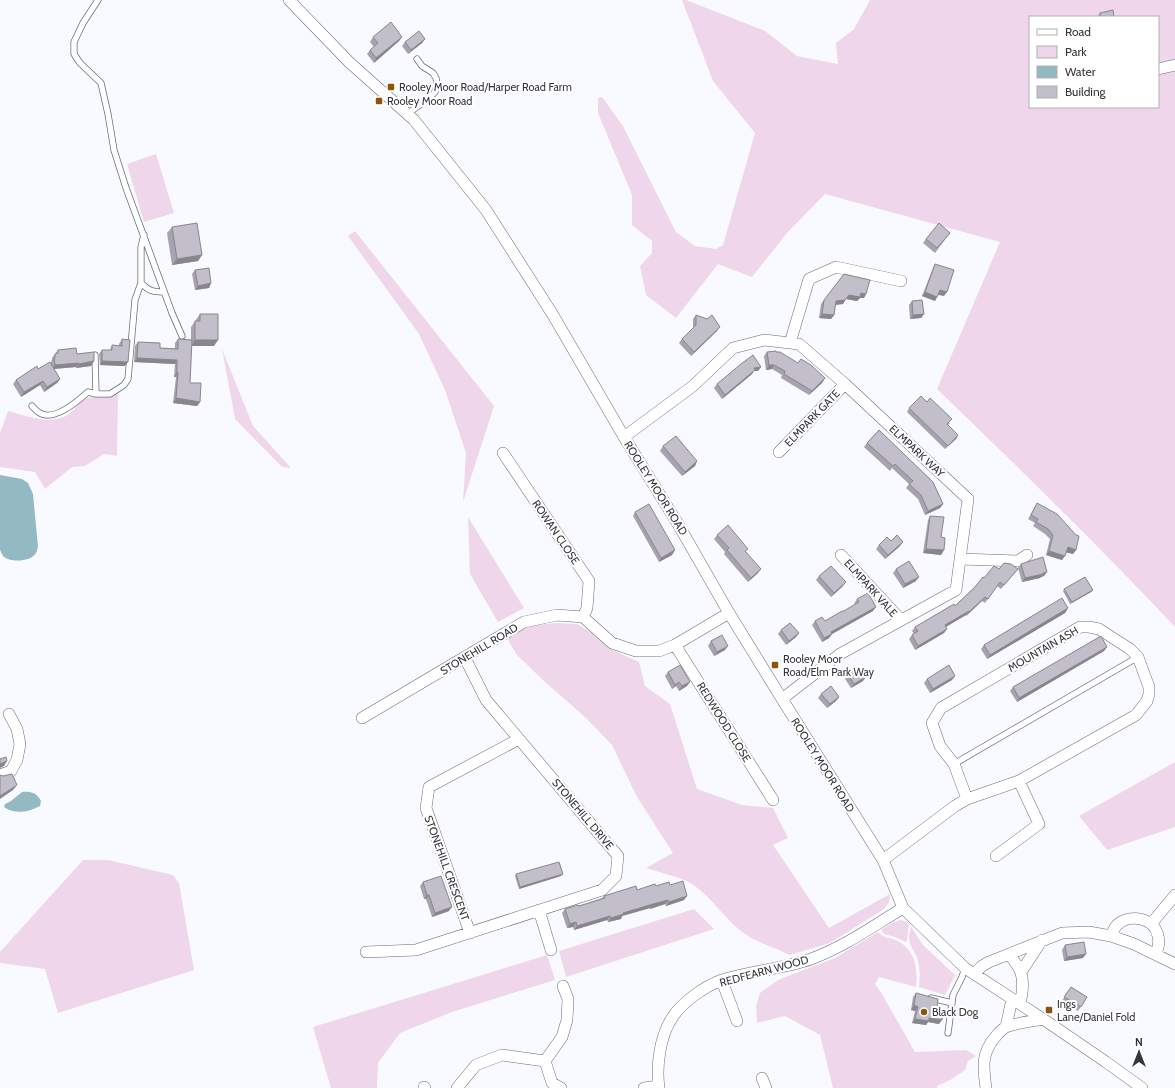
<svg xmlns="http://www.w3.org/2000/svg" width="1175" height="1088" viewBox="0 0 1175 1088" font-family="Cabin,sans-serif">
<style>
.green{fill:#f0d6ea;fill-rule:evenodd}
.water{fill:#93bac2}
.lines{fill:none;stroke-linecap:round;stroke-linejoin:round}
.lane-casing{stroke:#6a6d78;stroke-width:7}
.street-casing{stroke:#6a6d78;stroke-width:12}
.lane{stroke:#fff;stroke-width:5.5}
.street{stroke:#fff;stroke-width:11}
.wall{fill:#a7a3ae}
.shaded-wall{fill:#88858d}
.building{fill:#c2beca;stroke:#88858d}
.poi-dot{fill:#8d550c;stroke:#fff;stroke-width:1.5}
.labels{text-anchor:middle;stroke-width:4;stroke-linejoin:round;paint-order:stroke}
.poi-label{font-size:11px;fill:#35363b;stroke:#fff;text-anchor:start}
.street-label{font-size:11px;fill:#35363b;stroke:#fff}
</style>
<rect width="100%" height="100%" fill="#f8faff"/>
<path class="green" d="M682 0H686L765 31 797 56 838 64 836 43 854 29 870 0H1175V627C1098 545 1018 467 937 389L1000 242 825 194 787 233 752 277 718 264 676 318 646 295 640 266 652 253V241L632 225V195L598 113V98L602 97 623 126 676 232 695 246 716 249 723 245 755 133 713 81ZM1030 17H1158V107H1030Z
M156 154 174 213 144 222 127 164Z
M355 231 494 406 463 502 466 453 445 390 419 334 348 236Z
M222 349 253 426 291 468 282 467 235 419Z
M118 393 117 456 104 454 85 466 72 467 45 489 35 472 0 467V433L8 411C27 416 51 426 69 414 75 409 78 403 85 399 96 395 107 399 118 393Z
M468 517 524 608 498 622 470 574Z
M555 623 577 624 593 634 610 649 639 662 645 686 670 704 697 789 742 805 773 808 788 838 773 845 829 928 890 894C890 901 888 904 884 909L830 943 790 955C773 947 755 942 741 931 723 917 711 896 692 884 678 876 661 873 646 868L673 853 637 797 612 745 586 718 544 681 516 654 507 638 531 626Z
M1175 762V827L1107 850 1079 816Z
M83 860H108L173 875 179 883 194 970 58 1013 45 969 0 963V952Z
M694 909 714 929 566 977 559 951Z
M901 920 909 923 907 941 906 942 895 937 884 934 881 930 894 922Z
M911 927 923 945 955 975 945 995 919 987C920 978 920 970 918 961 914 946 905 946 911 927Z
M878 932C884 938 888 937 895 940 915 948 918 968 916 987L879 977 875 984 882 994 915 1052 966 1050 976 1056 968 1061 965 1070 952 1079 937 1086V1088H833L820 1035 785 1016 757 1023 756 1006 760 993 778 980 835 958Z
M547 955 555 980 452 1012 400 1033 378 1063 377 1088H331L313 1027Z"/>
<path class="water" d="M0 475 22 479 28 483 33 494 38 547C37 549 37 551 36 553 31 562 10 563 3 556 2 554 1 552 0 550Z
M22 792C31 791 37 793 41 801L40 806C29 812 15 815 4 807L5 804 11 801Z"/>
<g class="lines">
<defs>
<path id="lane" d="M98 0 83 23 74 42V54L80 63 101 83 108 114 114 150 126 188 172 313 182 336
M407 114 427 100 435 92 437 84 436 78 433 73 422 66 417 59
M141 283C149 291 153 292 164 292
M95 355 96 394
M32 406C35 409 38 413 42 414 56 420 78 401 88 392L96 394H110L124 385 128 379 135 300 141 283V247L144 235
M954 764 1138 657
M931 998 952 1003
M948 1033 953 995 962 977 965 968"/>
<path id="street" d="M289 0 349 62 414 120 486 210 553 315 624 437 678 524 729 613 782 699 883 860 903 908 965 968 1043 1019 1106 1062 1142 1088
M1158 69 1175 65
M790 343 809 279 836 267 901 281
M624 437 693 386 733 348 764 340 799 344 845 384 968 499 956 590 840 654 782 699
M779 452 845 384
M503 453 589 581 587 608 583 617
M841 555 901 620
M960 559 1018 561 1027 555
M675 645 773 800
M362 718 524 622 557 615 583 617 612 643 636 651H659L675 645 729 613
M0 775 11 771 17 760 20 744 17 729 9 714
M996 856 1039 824 1019 781
M883 860 955 806 967 799 1019 781 1136 715 1147 701 1149 694V687L1138 657 1130 649 1099 629 1089 627H1080L941 708 932 723 940 746 954 764 967 799
M539 910 551 950
M1151 924 1175 895
M470 933 426 808 429 787 519 739
M1111 936C1113 932 1114 928 1117 925 1130 913 1155 918 1158 936 1160 942 1158 948 1156 954
M366 952 416 950 602 890 616 876 618 856 486 700 465 658
M1009 954C1013 960 1019 966 1021 973 1024 982 1022 995 1020 1004
M1021 972 1042 940
M974 974 982 966 989 962 1062 933 1089 932 1111 936 1134 944 1175 964
M722 981 737 1021
M1006 1027 1012 999
M545 1061 562 1037 567 1020 568 999 563 986
M762 1078 766 1088
M424 1087 425 1088
M457 1088 476 1065 502 1055 545 1061 552 1083 561 1088
M644 1088 659 1086
M659 1088C656 1066 660 1036 672 1018 682 1002 705 986 722 980 751 971 782 969 811 959 844 947 873 926 903 908
M986 1088C983 1067 981 1052 997 1035 999 1032 1003 1029 1006 1027 1016 1023 1033 1021 1043 1019"/>
</defs>
<use href="#lane" class="lane-casing"/>
<use href="#street" class="street-casing"/>
<use href="#lane" class="lane"/>
<use href="#street" class="street"/>
</g>
<path class="wall" d="M1100 13 1114 17H1097Z
M373 37H402L399 41 374 63 367 54 370 50 374 47 370 42Z
M425 39 422 43 408 54 402 46 405 42Z
M172 227 202 255 198 261 172 265 167 233Z
M950 233 935 253 923 243 926 239Z
M935 264 944 296 938 295 935 301 922 296 933 268Z
M195 270 211 283 209 288 195 290 192 274Z
M866 294 864 298H860L857 301 846 299 843 304 835 305 834 315 831 319 819 318 821 304 824 300Z
M912 301 924 314 921 318 910 319 909 305Z
M200 314 214 346H191L190 383 200 402 197 406 173 403 176 377H174L175 364 134 362 135 346 138 342 160 348H175V343L178 339 191 340V327Z
M696 315 707 319 717 331 691 356 679 343 682 339 693 328V319Z
M122 339 125 366 100 365 99 354 102 350H110L112 345 119 346V344Z
M58 350 77 354 94 361 91 366 76 368V367L54 369 60 379 57 383 44 392 40 385 21 397 13 384 16 380 38 369 51 364V362L52 360V358Z
M767 352H776L798 363 801 359 825 378 822 383 809 395 781 378 782 375 772 369 766 370 764 356Z
M761 367 758 371H754L752 374 722 399 714 388 717 384Z
M909 408 950 423 948 425 958 435 956 439 945 449 907 412Z
M879 430 943 504 940 508 925 515 918 499 906 488 909 484 892 468 890 471 864 447 867 443Z
M663 446 697 461 695 466 682 476 660 451Z
M1037 503 1076 550 1073 554 1066 552 1062 560 1046 555 1050 539 1045 534 1033 526 1035 523 1028 519Z
M635 512 675 550 672 555 659 562 633 516Z
M930 516 944 550 941 555 923 553 928 520Z
M717 535 745 552 758 573 748 582 724 554 725 552 714 539Z
M891 541 900 546 885 559 876 549 879 545Z
M1021 564 1044 576 1041 577 1040 578 1022 582 1018 568Z
M896 569 916 581 903 588 893 573Z
M999 569H1018L1001 589 997 586 985 603 982 601 966 616V615L946 627 944 633 915 650 909 639 912 635 914 634 912 631 915 627 955 606 984 578Z
M819 576 843 586 831 597 816 580Z
M1064 589 1093 590 1091 592 1070 604 1063 591Z
M857 599 873 611 832 634 829 638 822 642 812 625 815 621H825L855 605 854 604Z
M1068 608 1065 613 987 659 981 649 984 645Z
M781 630 799 633 796 637 786 645 778 634Z
M711 641 725 650 714 656 708 646Z
M1107 647 1104 651 1017 702 1010 691 1013 687Z
M668 672 687 686 679 691 676 686 672 689 665 676Z
M848 674 863 681 851 688 845 679Z
M927 679 952 680 930 693 924 683Z
M821 694 839 697 836 701 827 708 818 698Z
M516 874 561 876 519 889 515 876Z
M423 882 449 911 432 917 426 899H424L420 886Z
M670 885 684 900 666 906 665 904 650 909V908L622 916 621 919 608 922 607 920 574 930 573 927 567 928 562 913 565 909 579 906 602 898 604 896 637 890 656 886Z
M1065 945 1083 958 1064 961 1062 950Z
M1071 987 1087 997 1078 1011 1062 1001Z
M916 993 937 1009 939 1024 928 1022 926 1025 912 1023 915 1011 911 1010 913 997Z"/>
<path class="shaded-wall" d="M402 37 399 41 374 63 376 58Z
M425 39 422 43 408 54 411 50Z
M202 255 198 261 172 265 177 259Z
M211 283 209 288 195 290 198 286Z
M940 290 947 292 944 296 937 294Z
M925 292 937 297 935 301 922 296Z
M861 293 866 294 864 298H860L857 301 846 299 843 304 833 305 836 301 849 295Z
M822 314 834 315 831 319 819 318Z
M924 314 921 318 910 319 913 315Z
M720 327 717 331 691 356 694 352Z
M195 340H218L214 346H191Z
M137 358 177 360 175 364 134 362Z
M94 361 91 366 76 368 79 364Z
M102 361 128 362 125 366 100 365Z
M79 363 76 367 52 369 55 365Z
M769 365H774L772 369 766 370Z
M761 367 758 371H754L752 374 722 399 725 395 754 368Z
M177 372H178L176 377H174Z
M825 378 822 383 809 395 812 391Z
M60 379 57 383 44 392 47 387Z
M43 381 40 385 21 397 24 392Z
M176 398 200 402 197 406 173 403Z
M958 435 956 439 945 449 948 446Z
M697 461 695 466 682 476 685 472Z
M943 504 940 508 925 515 928 511Z
M903 542 900 546 885 559 888 555Z
M1068 547 1076 550 1073 554 1065 552Z
M926 549 944 550 941 555 923 553Z
M675 550 672 555 659 562 661 558Z
M1049 551 1065 556 1062 560 1046 555Z
M761 569 758 573 748 582 751 578Z
M1047 572 1044 576 1041 577 1040 578 1022 582 1025 578Z
M919 577 916 581 903 588 905 584Z
M846 582 843 586 831 597 834 593Z
M1093 590 1091 592 1070 604 1072 602Z
M985 597 982 601 966 616 969 612Z
M876 607 873 611 832 634 829 638 822 642 824 638 831 632Z
M1068 608 1065 613 987 659 990 655Z
M969 611 966 615 942 629 945 625Z
M947 629 944 633 915 650 918 646Z
M799 633 796 637 786 645 789 641Z
M728 646 725 650 714 656 717 652Z
M1107 647 1104 651 1017 702 1019 698Z
M955 676 952 680 930 693 933 689Z
M866 677 863 681 851 688 854 684Z
M679 682 676 686 672 689 675 685Z
M690 682 687 686 679 691 682 686Z
M839 697 836 701 827 708 830 704Z
M7 761 4 766 0 768V764Z
M17 785 13 790 0 799V796Z
M563 874 561 876 519 889 520 887Z
M427 895H429L426 899H424Z
M687 896 684 900 666 906 669 902Z
M668 900 665 904 650 909 653 904Z
M653 904 650 908 622 916 621 919 608 922 611 918 623 913Z
M452 907 449 911 432 917 435 913Z
M610 916 607 920 574 930 577 926Z
M576 922 573 927 567 928 570 924Z
M1086 954 1083 958 1064 961 1067 957Z
M914 1005 918 1007 915 1011 911 1010Z
M929 1018 942 1020 939 1024 928 1022 926 1025 912 1023 915 1019Z"/>
<path class="building" d="M1113 10 1114 17H1101L1100 13Z
M391 22 402 37 376 58 370 50 378 43 373 37Z
M419 31 425 39 411 50 405 42Z
M197 223 202 255 177 259 172 227Z
M939 223 950 233 937 248 926 239Z
M935 264 954 270 947 292 940 290 937 297 925 292Z
M209 268 211 283 198 286 195 270Z
M844 274 870 280 866 294 861 293 860 297 849 295 845 300 836 301 834 315 822 314 824 300Z
M922 300 924 314 913 315 912 301Z
M200 314H218V340H195V321H200Z
M696 315 707 319 712 315 720 327 694 352 682 339 696 325Z
M122 339 130 340 128 362 102 361V350H112V345L122 346Z
M178 339 192 340 190 383H201L200 402 176 398 178 372H177V360L137 358 138 342 160 343V348L178 349Z
M76 348 77 354 94 352V361L79 364V363L55 365 54 358H55V354L58 353V350Z
M776 351V352H780L798 363 801 359 811 365 825 378 812 391 784 374 785 371 774 365H769L767 352Z
M753 355 761 367 754 368 755 370 725 395 717 384 741 364Z
M50 362 60 379 47 387 43 381 24 392 16 380 37 366 38 369Z
M921 396 927 402 930 398 952 419 947 424 958 435 948 446 909 408Z
M879 430 933 482 943 504 928 511 921 495 909 484 913 481 895 464 893 466 867 443Z
M676 436 697 461 685 472 663 446Z
M1037 503 1057 514 1076 535 1079 536 1076 550 1068 547 1065 556 1049 551 1053 535 1048 529 1036 522 1038 519 1031 515Z
M649 504 675 550 661 558 635 512Z
M930 516 944 517 941 537 945 538 944 550 926 549Z
M728 525 748 549 745 551 761 569 751 578 727 550 729 548 717 535Z
M897 535 903 542 888 555 879 545 887 537 891 541Z
M1043 557 1047 572 1043 573V574L1025 578 1021 564Z
M909 561 919 577 905 584 896 569Z
M1004 563 1011 564 1018 569 1004 585 1000 582 988 599 985 597 969 612V611L945 625 947 629 918 646 912 635 918 631 915 627 954 604 955 606 975 587 983 577 984 578 994 566 999 569Z
M831 566 846 582 834 593 819 576Z
M1085 577 1093 590 1072 602 1064 589Z
M868 593 876 607 831 632 832 634 824 638 815 621 822 617 825 621 842 611V612L859 602 857 599Z
M1062 598 1068 608 990 655 984 645Z
M790 623 799 633 789 641 781 630Z
M722 635 728 646 717 652 711 641Z
M1101 636 1107 647 1019 698 1013 687Z
M680 665 690 682 682 686 679 682 675 685 668 672Z
M949 665 955 676 933 689 927 679Z
M860 667 866 677 854 684 848 674Z
M831 686 839 697 830 704 821 694Z
M6 757 7 761 0 764V759Z
M12 774 17 785 0 796V775L3 776Z
M559 862 563 874 520 887 516 874Z
M441 876 452 907 435 913 429 895H427L423 882Z
M683 881 687 896 669 902 668 900 653 904 623 913 624 914 611 918 610 916 577 926 576 922 570 924 565 909 578 905 579 906 605 898 604 896 636 886 637 890 655 884 656 886 669 882 670 885Z
M1084 942 1086 954 1067 957 1065 945Z
M1071 987 1087 997 1081 1007 1064 997Z
M916 993 938 999 937 1009 944 1012 942 1020 929 1018V1021L915 1019 918 1007 914 1005Z"/>
<g class="poi-dot">
<rect x="387" y="83" width="8" height="8" rx="2"/>
<rect x="375" y="97" width="8" height="8" rx="2"/>
<rect x="771" y="661" width="8" height="8" rx="2"/>
<rect x="1045" y="1006" width="8" height="8" rx="2"/>
<circle cx="924" cy="1012" r="4"/>
</g>
<g class="labels">
<g class="poi-label">
<text x="399" y="91">Rooley Moor Road/Harper Road Farm</text>
<text x="387" y="105">Rooley Moor Road</text>
<text x="783" y="663">Rooley Moor<tspan x="783" dy="13">Road/Elm Park Way</tspan></text>
<text x="1057" y="1008">Ings<tspan x="1057" dy="13">Lane/Daniel Fold</tspan></text>
<text x="932" y="1016">Black Dog</text>
</g>
<g class="street-label">
<text transform="translate(812 418) rotate(-46)" y="4">ELMPARK GATE</text>
<text transform="translate(917 451) rotate(43)" y="4">ELMPARK WAY</text>
<text transform="translate(656 488) rotate(58)" y="4">ROOLEY MOOR ROAD</text>
<text transform="translate(556 532) rotate(56)" y="4">ROWAN CLOSE</text>
<text transform="translate(871 588) rotate(48)" y="4">ELMPARK VALE</text>
<text transform="translate(479 649) rotate(-31)" y="4">STONEHILL ROAD</text>
<text transform="translate(1043 649) rotate(-30)" y="4">MOUNTAIN ASH</text>
<text transform="translate(724 722) rotate(58)" y="4">REDWOOD CLOSE</text>
<text transform="translate(823 765) rotate(58)" y="4">ROOLEY MOOR ROAD</text>
<text transform="translate(583 814) rotate(50)" y="4">STONEHILL DRIVE</text>
<text transform="translate(447 868) rotate(70)" y="4">STONEHILL CRESCENT</text>
<text transform="translate(764 971) rotate(-15)" y="4">REDFEARN WOOD</text>
</g>
</g>
<rect x="1029" y="16" width="130" height="92" fill="#ffffff" stroke="#aeafb1"/>
<rect x="1037" y="29" width="20" height="6" fill="#ffffff" stroke="#aeafb1"/>
<text x="1065" y="36" font-size="12" fill="#35363b">Road</text>
<rect x="1037" y="46" width="20" height="12" fill="#f0d6ea" stroke="#aeafb1"/>
<text x="1065" y="56" font-size="12" fill="#35363b">Park</text>
<rect x="1037" y="66" width="20" height="12" fill="#93bac2" stroke="#aeafb1"/>
<text x="1065" y="76" font-size="12" fill="#35363b">Water</text>
<rect x="1037" y="86" width="20" height="12" fill="#c2beca" stroke="#aeafb1"/>
<text x="1065" y="96" font-size="12" fill="#35363b">Building</text>
<g transform="translate(1139 1052)" stroke="#ffffff" stroke-width="3" paint-order="stroke">
<path d="M0-3L7 15L0 10L-7 15Z" fill="#35363b"/>
<text y="-6" font-size="11" font-weight="bold" text-anchor="middle" fill="#35363b">N</text>
</g>
</svg>
